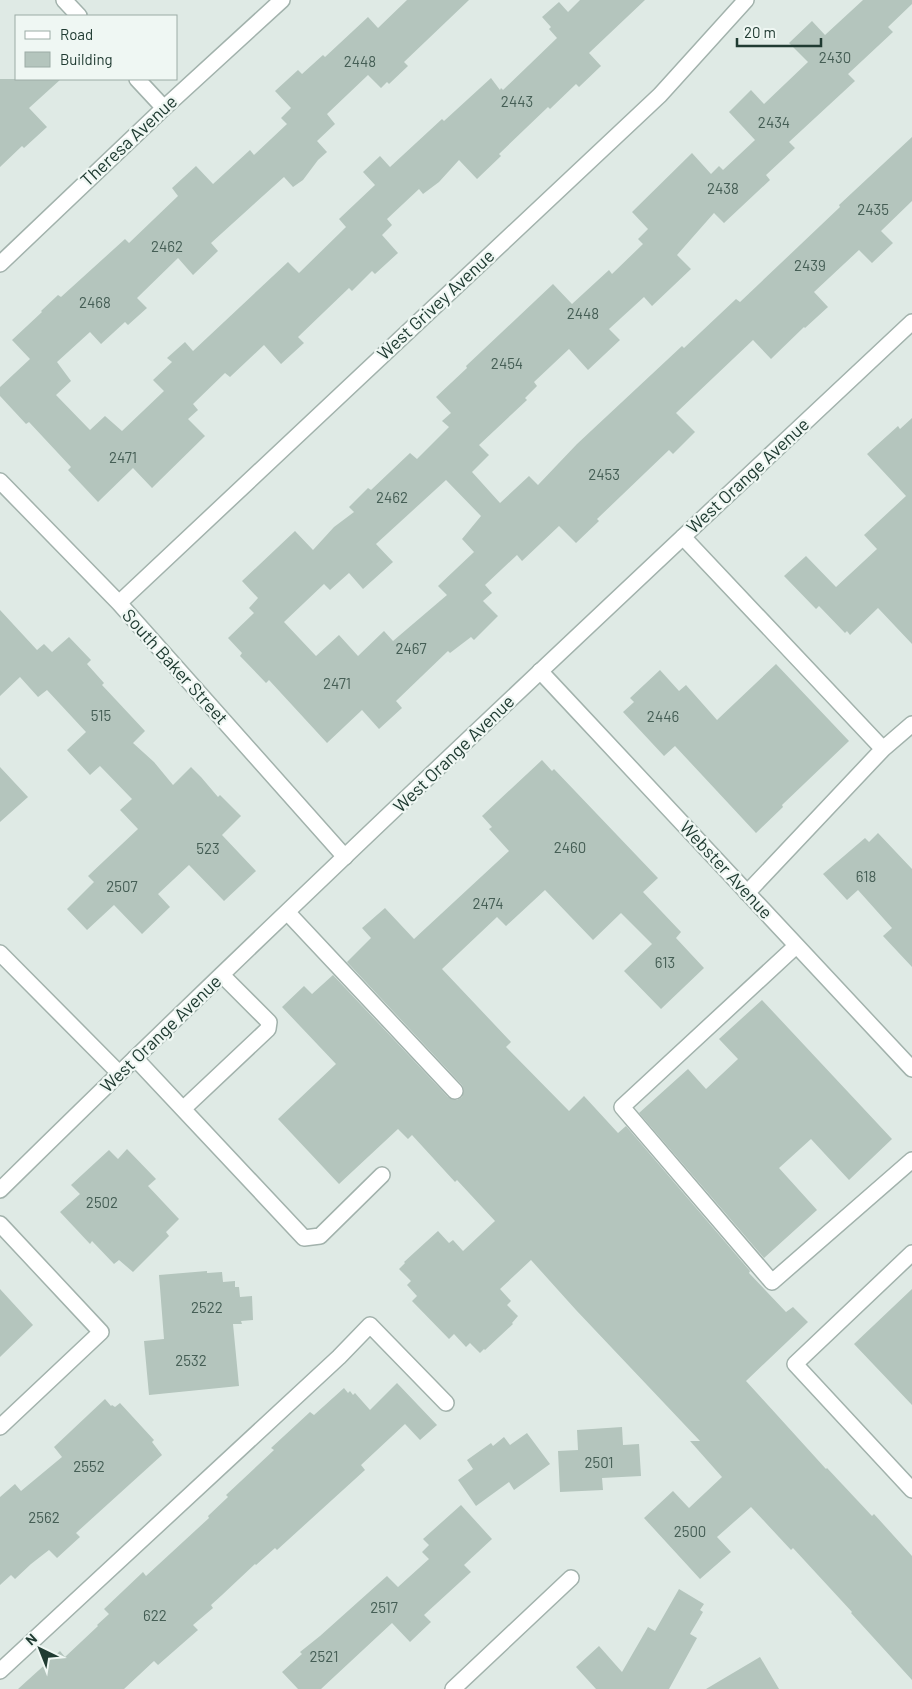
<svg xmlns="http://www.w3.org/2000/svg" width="912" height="1689" viewBox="0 0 912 1689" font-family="Barlow,sans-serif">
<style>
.building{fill:#b4c5bd;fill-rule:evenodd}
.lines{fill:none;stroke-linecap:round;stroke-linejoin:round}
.service-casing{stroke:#a2b2ac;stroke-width:18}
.minor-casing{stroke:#a2b2ac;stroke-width:18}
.tertiary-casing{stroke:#a2b2ac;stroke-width:18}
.service{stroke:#fff;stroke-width:15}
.minor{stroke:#fff;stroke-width:15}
.tertiary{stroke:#fff;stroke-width:15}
.labels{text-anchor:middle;stroke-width:4.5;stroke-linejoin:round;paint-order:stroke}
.number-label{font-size:15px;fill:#455e55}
.street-label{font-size:18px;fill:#203b32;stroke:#eff7f3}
</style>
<rect width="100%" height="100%" fill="#dfeae5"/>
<path class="building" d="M407 0H469L404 62 408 66 389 84 387 82 381 88 368 75 327 114 335 124 317 141 327 152 318 160 303 180 293 187 284 177 211 243 218 251 193 275 178 258 137 298 147 308 128 325 125 322 101 344 90 332 57 362 71 381 56 395 90 430 105 416 122 431 164 391 153 380 172 362 167 358 185 342 193 351 288 262 299 273 346 227 339 219 375 185 363 172 380 156 390 167 442 119 444 121 491 78 500 90 501 88 503 90 557 38 549 29 551 27 542 17 559 2 568 12 580 0H645L589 53 601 66 579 87 576 84 550 109 548 107 499 154 501 156 477 179 459 160 439 182 423 194 419 189 387 219 392 225 382 235 398 253 375 274 372 271 352 291 349 288 298 337 304 343 281 364 264 345 230 377 225 373 193 404 198 410 188 419 205 436 152 488 133 468 98 502 68 470 71 467 29 422 26 424 0 396V387L30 359 12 340 42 312 41 311 58 295 61 297 125 239 129 243 178 196 172 188 196 166 213 184 250 150 254 155 287 124 281 118 291 108 275 91 298 70 302 74 323 55 325 57 368 17 378 28Z
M863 0H912V4L888 27 893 32 848 74 855 81 789 142 795 148 766 175 770 180 724 223 714 213 677 255 691 269 652 306 644 297 609 329 620 340 588 370 569 349 534 382 537 386 525 398 527 400 479 445 489 455 472 472 500 503 529 476 538 485 577 444 682 346 684 348 736 299 740 302 840 207 839 205 912 137V201L881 231 893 243 872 263 859 250 814 292 828 307 805 328 804 327 771 359 753 340 676 413 695 432 673 454 669 450 597 519 599 521 576 543 559 526 522 561 517 555 485 585 492 593 483 601 498 616 474 640 471 637 450 653 448 651 396 701 402 708 379 729 362 710 327 743 269 680 266 683 240 656 242 653 228 638 254 613 249 608 258 598 242 581 295 531 313 550 334 527 354 512 349 507 368 488 371 490 410 453 417 459 449 427 442 421 451 413 436 397 467 368 466 366 553 284 572 304 609 270 612 274 643 244 638 239 648 229 632 212 692 153 711 174 719 166 723 170 755 140 729 112 751 90 764 104 808 62 789 43 812 21 825 35ZM446 480 481 516 462 539 474 552 438 586 447 595 393 641 384 631 358 656 339 635 316 656 284 622 324 584 330 590 349 573 363 589 393 562 376 544Z
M0 79H61L29 108 47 127 24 148 22 146 0 167Z
M912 418V644L878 608 850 635 847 631 845 633 819 606 816 609 784 576 806 556 836 587 877 549 864 535 906 496 867 454 898 426 900 429Z
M0 610 37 650 44 644 52 652 69 637 91 660 87 664 104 683 102 685 145 731 133 743 154 762 173 785 191 767 201 777 218 797 220 795 241 816 222 835 256 871 224 901 189 865 158 894 170 907 142 934 114 905 87 930 67 909 94 882 88 876 138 829 120 810 132 799 100 766 90 775 67 750 86 732 47 690 38 697 20 677 0 696Z
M776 664 849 741 782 805 783 807 756 833 675 746 664 756 623 712 634 702 630 698 660 670 679 691 686 685 717 720Z
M542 760 552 771 554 769 658 878 643 892 681 932 676 938 704 968 661 1009 624 971 652 944 621 913 593 940 545 890 506 926 497 917 442 969 511 1042 506 1047 569 1111 584 1096 618 1133 626 1126 750 1271 749 1273 786 1312 793 1307 808 1322 746 1381 826 1469 827 1468 872 1516 874 1514 912 1556V1680L851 1613 852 1612 793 1548 791 1550 751 1507 717 1537 731 1552 700 1579 644 1518 673 1491 689 1508 722 1477 690 1441H700L576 1310 531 1260 500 1289 511 1301 507 1305 518 1316 512 1323 513 1324 485 1350 484 1349 480 1353 470 1343 466 1347 454 1334 449 1339 412 1301 417 1296 407 1285 411 1281 399 1269 405 1263 404 1262 438 1231 449 1243 453 1240 463 1251 495 1221 457 1180 455 1182 412 1135 408 1139 398 1129 339 1184 278 1119 336 1064 282 1007 304 986 312 994 333 975 448 1097 457 1100 462 1097 464 1089 462 1085 347 962 371 938 362 928 385 908 414 939 509 851 489 829 492 827 482 816Z
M0 767 28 797 0 822Z
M878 833 912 869V967L883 936 892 928 858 890 847 900 823 874 865 838 869 842Z
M762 1000 892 1139 849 1180 811 1139 779 1168 817 1210 764 1258 639 1113 688 1069 706 1089 738 1059 719 1039Z
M127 1149 156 1179 148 1186 179 1219 166 1232 169 1236 133 1272 119 1260 114 1264 92 1241 90 1244 60 1212 80 1194 71 1185 109 1150 118 1159Z
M207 1271V1273L222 1272 223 1282 235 1281V1287H239L240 1297 252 1296 253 1320 241 1321 242 1324H233L239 1386 149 1395 144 1341 164 1339 159 1275Z
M0 1289 33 1325 0 1357Z
M912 1289V1405L854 1344Z
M397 1383 437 1425 420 1440 405 1424 361 1465 365 1470 277 1550 275 1548 256 1565 255 1564 222 1595 211 1605 213 1608 193 1625 198 1630 158 1665 154 1661 124 1689H18L60 1651 65 1657 98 1626 97 1625 109 1614 104 1609 143 1572 146 1576 209 1518 208 1516 228 1497 226 1495 274 1450 271 1448 310 1412 314 1415 344 1388 348 1393 350 1391 353 1395 355 1393 370 1410Z
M105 1399 111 1406 112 1405 115 1407 120 1403 154 1440 152 1442 162 1455 76 1533 80 1537 57 1558 49 1550 31 1564 15 1579 11 1575 0 1585V1497L15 1484 21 1491 62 1457 54 1447Z
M622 1427 623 1445 639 1444 641 1476 602 1478 603 1490 560 1492 558 1451 578 1450 577 1430Z
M527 1433 550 1464 514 1490 509 1482 476 1506 458 1480 473 1469 467 1460 491 1443 493 1446 504 1437 510 1445Z
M461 1505 492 1539 464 1565 471 1572 424 1615 431 1622 410 1642 392 1623 321 1689H298L282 1672 302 1654 300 1652 320 1636 387 1576 398 1587 429 1559 422 1552 429 1545 423 1539Z
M679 1589 704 1604 700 1610 703 1612 690 1634 697 1638 669 1689H596L576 1667 599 1646 622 1672 648 1627 655 1631Z
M760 1657 779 1689H706Z"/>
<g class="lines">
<defs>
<path id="service" d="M683 537 883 749
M747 893 883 749 912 724
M288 913 455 1091
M796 946 622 1107 772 1282 912 1160
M135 1058 304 1238 320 1236 382 1175
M183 1109 268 1029 269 1022 222 975
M912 1253 795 1364 912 1490
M0 1671 339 1357 370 1325 446 1403"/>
<path id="minor" d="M64 0 79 16
M137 79 164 108
M0 264 164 108 282 0
M0 481 119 603 345 857
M119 603 660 95 746 0
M540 671 912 1069
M0 953 119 1073
M0 1224 101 1332 0 1427
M453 1689 571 1578"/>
<path id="tertiary" d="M0 1190C299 896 606 609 912 322"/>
</defs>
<use href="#service" class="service-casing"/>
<use href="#minor" class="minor-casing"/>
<use href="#tertiary" class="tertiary-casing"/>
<use href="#service" class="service"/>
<use href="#minor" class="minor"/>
<use href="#tertiary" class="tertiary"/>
</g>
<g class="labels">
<g class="number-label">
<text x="835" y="63">2430</text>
<text x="360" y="67">2448</text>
<text x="517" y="107">2443</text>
<text x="774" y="128">2434</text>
<text x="723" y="194">2438</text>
<text x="873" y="215">2435</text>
<text x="167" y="252">2462</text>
<text x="810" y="271">2439</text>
<text x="95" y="308">2468</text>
<text x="583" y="319">2448</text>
<text x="507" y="369">2454</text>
<text x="123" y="463">2471</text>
<text x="604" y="480">2453</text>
<text x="392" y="503">2462</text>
<text x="411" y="654">2467</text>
<text x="337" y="689">2471</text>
<text x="101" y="721">515</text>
<text x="663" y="722">2446</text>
<text x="570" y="853">2460</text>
<text x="208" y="854">523</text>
<text x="866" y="882">618</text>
<text x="122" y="892">2507</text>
<text x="488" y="909">2474</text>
<text x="665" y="968">613</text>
<text x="102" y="1208">2502</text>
<text x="207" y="1313">2522</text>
<text x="191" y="1366">2532</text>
<text x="599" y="1468">2501</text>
<text x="89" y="1472">2552</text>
<text x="44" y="1523">2562</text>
<text x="690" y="1537">2500</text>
<text x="384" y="1613">2517</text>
<text x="155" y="1621">622</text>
<text x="324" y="1662">2521</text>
</g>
<g class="street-label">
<text transform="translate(129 141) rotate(-43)" y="6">Theresa Avenue</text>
<text transform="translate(436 305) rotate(-43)" y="6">West Grivey Avenue</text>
<text transform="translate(748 476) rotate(-43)" y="6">West Orange Avenue</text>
<text transform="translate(175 667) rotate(48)" y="6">South Baker Street</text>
<text transform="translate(454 754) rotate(-44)" y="6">West Orange Avenue</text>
<text transform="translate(726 870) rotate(47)" y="6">Webster Avenue</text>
<text transform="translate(161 1034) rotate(-44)" y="6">West Orange Avenue</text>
</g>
</g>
<rect x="15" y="15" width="162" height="65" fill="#eff7f3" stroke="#9caca6"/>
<rect x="25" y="31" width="25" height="8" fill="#ffffff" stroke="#9caca6"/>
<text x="60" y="40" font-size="15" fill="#203b32">Road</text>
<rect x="25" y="52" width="25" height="15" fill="#b4c5bd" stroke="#9caca6"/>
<text x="60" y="65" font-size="15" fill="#203b32">Building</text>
<g transform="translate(40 1649) rotate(317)" stroke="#eff7f3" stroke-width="4" paint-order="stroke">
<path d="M0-4L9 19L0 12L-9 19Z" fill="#203b32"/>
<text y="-8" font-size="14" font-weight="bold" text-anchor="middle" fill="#203b32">N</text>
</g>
<path d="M737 38v8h84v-8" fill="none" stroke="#203b32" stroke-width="2.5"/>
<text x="744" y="38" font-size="15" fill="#203b32" stroke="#eff7f3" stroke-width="4" paint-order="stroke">20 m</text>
</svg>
